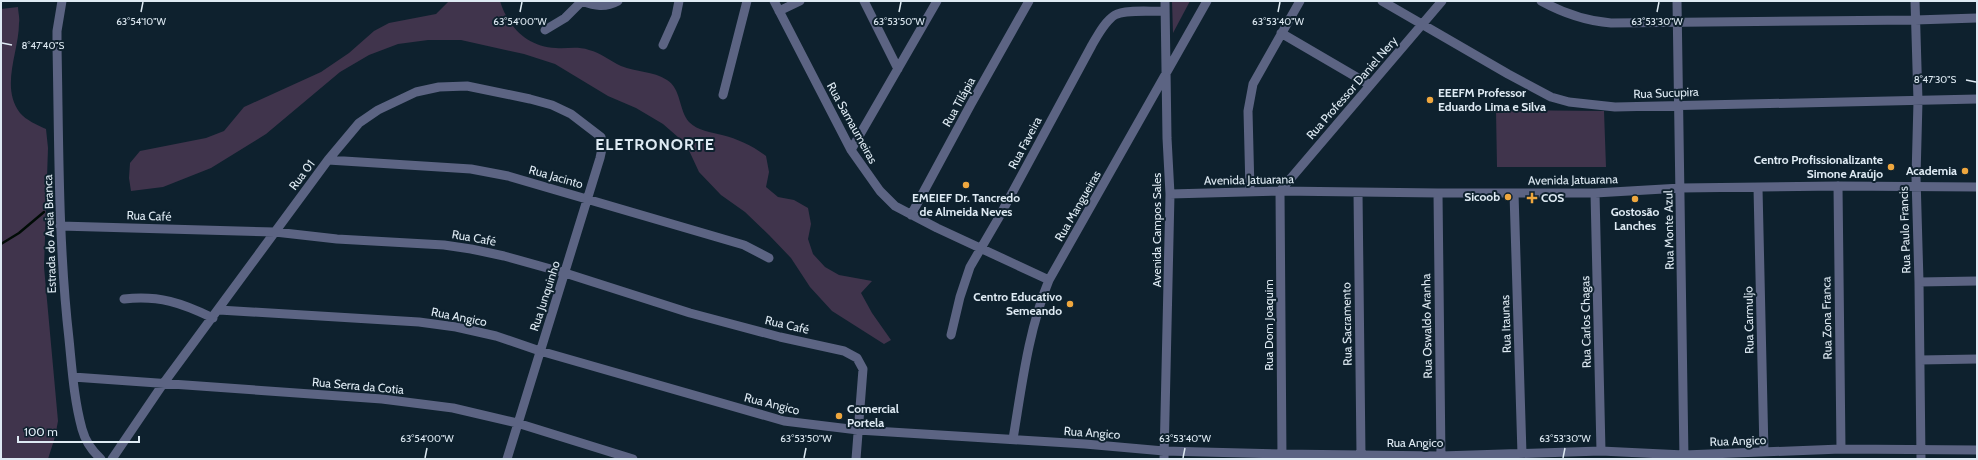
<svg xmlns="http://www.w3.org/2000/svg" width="1978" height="460" viewBox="0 0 1978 460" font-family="Cabin,sans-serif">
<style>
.green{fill:#40344c}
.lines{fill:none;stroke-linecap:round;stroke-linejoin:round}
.stream{stroke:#000b06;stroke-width:2.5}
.minor{stroke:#5c6483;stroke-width:9}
.ticks{fill:none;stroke:#deeaf3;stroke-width:1.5}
.poi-dot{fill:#efa73e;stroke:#0e212e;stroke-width:1.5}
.labels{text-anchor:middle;stroke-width:4;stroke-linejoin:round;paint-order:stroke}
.street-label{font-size:12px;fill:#deeaf3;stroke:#0e212e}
.poi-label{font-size:12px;font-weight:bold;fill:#deeaf3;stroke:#0e212e;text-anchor:end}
.district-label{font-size:16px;font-weight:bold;letter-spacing:1px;fill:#deeaf3;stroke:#0e212e}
.ticks-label{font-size:10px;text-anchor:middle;fill:#deeaf3;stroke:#0e212e;stroke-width:4;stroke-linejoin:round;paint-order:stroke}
</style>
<rect width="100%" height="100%" fill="#0e212e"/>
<path class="green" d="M449 1H500C508 27 527 47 556 48 567 49 577 46 589 50 601 53 610 61 621 66 636 72 653 71 667 80 681 88 679 111 689 122 698 131 711 132 722 135 738 139 753 146 766 156L769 172 766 187 778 197 794 200 808 208 811 224 808 239 813 254 825 267 839 275 872 281 861 293 872 313 891 340 884 344 832 311 810 287 791 258 769 235 745 212 721 195 699 172 686 144 663 124 636 108 608 96 555 64 524 54 461 40H428L398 44 369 55 340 72 266 134 211 168 163 187 131 191 129 178 130 163 140 151 206 138 224 131 244 107 321 72 349 53 374 31 389 23 436 14Z
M1172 1H1190L1173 33Z
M18 7C18 12 20 18 19 23 19 52 0 87 20 113 26 120 37 125 46 129L48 148 44 267 58 421 55 437 48 459H1V9Z
M1496 110 1604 111 1606 167H1497Z"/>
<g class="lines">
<path class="stream" d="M1 244 19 233 44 212"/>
<path class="minor" d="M62 1 57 31V46C59 144 58 242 69 339 72 369 74 400 82 429 85 440 92 451 101 459
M582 1C595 6 605 8 618 1
M774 1 851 150 880 191 895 206 937 228 1049 280
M864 1 898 69
M1382 1 1508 74 1551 97 1569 102 1615 107 1977 99
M1541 1C1563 13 1586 21 1611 23L1915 20 1977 18
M1677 1 1684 459
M1915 1 1918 101 1916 177 1919 282 1921 459
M779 11 800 1
M545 30 565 18 582 1
M1281 33 1370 85
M663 45 676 16 679 1
M723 95 747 1
M851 150 937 1
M328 160 471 169 508 176 744 245 769 258
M1838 186 1841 449
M1758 188 1764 452
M1250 191 1248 111 1253 84 1300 1
M1358 192 1361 455
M1438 193 1441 459
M1514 193 1522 454
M1595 193 1601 451
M1170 194 1280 191 1438 193H1595L1681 188 1838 186 1977 187
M911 215 971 104 1029 1
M60 226 275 232 337 239 444 245 471 249 504 256 565 273 690 313 780 337 844 351 857 358 863 369 856 459
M1919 282 1977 281
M124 299C159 295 182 303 213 318
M219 310 419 322 456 327 496 336 540 351 784 421 858 430 1085 444 1164 451 1282 454 1441 456 1601 451 1684 455 1841 449 1977 450
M951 335 960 297 970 267 998 219 1092 45C1098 35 1105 21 1115 15 1125 9 1153 12 1165 11
M1920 360 1977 359
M73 377 382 399 453 408 517 423 633 459
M1013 439C1022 385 1028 331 1049 280L1207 1
M112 459 163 384 328 160 359 123 378 110 416 92 439 87 467 86 530 99 552 105 571 114 601 137 603 144 600 158 507 459
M1164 459 1170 194 1167 138 1165 1
M1282 459 1280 191 1442 1"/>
</g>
<path class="ticks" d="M141 12 143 2M520 12 522 2M899 12 901 2M1278 12 1280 2M1657 12 1659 2M2 43 12 45M1966 80 1976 82M425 458 427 448M804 458 806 448M1183 458 1185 448M1563 458 1565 448"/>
<g class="poi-dot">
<circle cx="1430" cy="100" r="4"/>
<circle cx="1891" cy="167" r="4"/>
<circle cx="1965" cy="171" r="4"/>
<circle cx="966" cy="185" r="4"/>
<circle cx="1508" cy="197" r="4"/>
<path d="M1530 192h4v4h4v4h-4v4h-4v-4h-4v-4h4z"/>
<circle cx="1635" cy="199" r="4"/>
<circle cx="1070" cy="304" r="4"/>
<circle cx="839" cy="416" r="4"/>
</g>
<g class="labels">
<g class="street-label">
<text transform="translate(1352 88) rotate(-49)" y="4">Rua Professor Daniel Nery</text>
<text transform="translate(1666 93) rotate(-2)" y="4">Rua Sucupira</text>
<text transform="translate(959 102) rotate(-61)" y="4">Rua Tilápia</text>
<text transform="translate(852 123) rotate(61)" y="4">Rua Samaumeiras</text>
<text transform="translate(1025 143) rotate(-62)" y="4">Rua Faveira</text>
<text transform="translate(302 175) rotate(-53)" y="4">Rua 01</text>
<text transform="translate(556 177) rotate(16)" y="4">Rua Jacinto</text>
<text transform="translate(1249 180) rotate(-1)" y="4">Avenida Jatuarana</text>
<text transform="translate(1573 180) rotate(-1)" y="4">Avenida Jatuarana</text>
<text transform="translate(1078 206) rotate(-60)" y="4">Rua Mangueiras</text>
<text transform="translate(149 216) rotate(2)" y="4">Rua Café</text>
<text transform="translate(1157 230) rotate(-90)" y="4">Avenida Campos Sales</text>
<text transform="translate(1669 230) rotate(-91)" y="4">Rua Monte Azul</text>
<text transform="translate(1905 230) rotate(-92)" y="4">Rua Paulo Francis</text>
<text transform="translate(50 234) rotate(-92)" y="4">Estrada do Areia Branca</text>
<text transform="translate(474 238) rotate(10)" y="4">Rua Café</text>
<text transform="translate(545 296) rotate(-72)" y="4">Rua Junquinho</text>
<text transform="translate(459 317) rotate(11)" y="4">Rua Angico</text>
<text transform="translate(1827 318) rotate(-91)" y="4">Rua Zona Franca</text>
<text transform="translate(1749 320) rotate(-91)" y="4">Rua Carmuljo</text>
<text transform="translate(1586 322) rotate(-91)" y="4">Rua Carlos Chagas</text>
<text transform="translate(1347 324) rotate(-91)" y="4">Rua Sacramento</text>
<text transform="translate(1506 324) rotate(-92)" y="4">Rua Itaunas</text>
<text transform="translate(787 325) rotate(13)" y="4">Rua Café</text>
<text transform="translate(1269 325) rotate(-90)" y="4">Rua Dom Joaquim</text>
<text transform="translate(1427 326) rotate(-91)" y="4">Rua Oswaldo Aranha</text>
<text transform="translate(358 386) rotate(5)" y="4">Rua Serra da Cotia</text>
<text transform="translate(772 404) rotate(14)" y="4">Rua Angico</text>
<text transform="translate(1092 433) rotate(4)" y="4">Rua Angico</text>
<text transform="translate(1738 441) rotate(-2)" y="4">Rua Angico</text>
<text x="1415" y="447">Rua Angico</text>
</g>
<g class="poi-label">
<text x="1438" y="97" text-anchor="start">EEEFM Professor<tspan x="1438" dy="14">Eduardo Lima e Silva</tspan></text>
<text x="1883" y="164">Centro Profissionalizante<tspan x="1883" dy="14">Simone Araújo</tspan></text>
<text x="1957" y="175">Academia</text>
<text x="1500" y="201">Sicoob</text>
<text x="966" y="202" text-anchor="middle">EMEIEF Dr. Tancredo<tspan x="966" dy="14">de Almeida Neves</tspan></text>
<text x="1541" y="202" text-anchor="start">COS</text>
<text x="1635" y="216" text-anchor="middle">Gostosão<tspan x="1635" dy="14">Lanches</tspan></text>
<text x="1062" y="301">Centro Educativo<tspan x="1062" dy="14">Semeando</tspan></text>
<text x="847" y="413" text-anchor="start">Comercial<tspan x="847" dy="14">Portela</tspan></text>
</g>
<g class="district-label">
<text x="655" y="150">ELETRONORTE</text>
</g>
</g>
<g class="ticks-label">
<text x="141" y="25">63°54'10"W</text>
<text x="520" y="25">63°54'00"W</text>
<text x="899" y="25">63°53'50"W</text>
<text x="1278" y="25">63°53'40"W</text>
<text x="1657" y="25">63°53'30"W</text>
<text x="43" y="49">8°47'40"S</text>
<text x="1935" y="83">8°47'30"S</text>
<text x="427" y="442">63°54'00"W</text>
<text x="806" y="442">63°53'50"W</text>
<text x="1185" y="442">63°53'40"W</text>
<text x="1565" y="442">63°53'30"W</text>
</g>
<rect width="1978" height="460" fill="none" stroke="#deeaf3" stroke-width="4"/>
<path d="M18 436v6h121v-6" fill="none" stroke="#deeaf3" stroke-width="2"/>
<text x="24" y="436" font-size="12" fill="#deeaf3" stroke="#0e212e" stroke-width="3" paint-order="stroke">100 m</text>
</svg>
